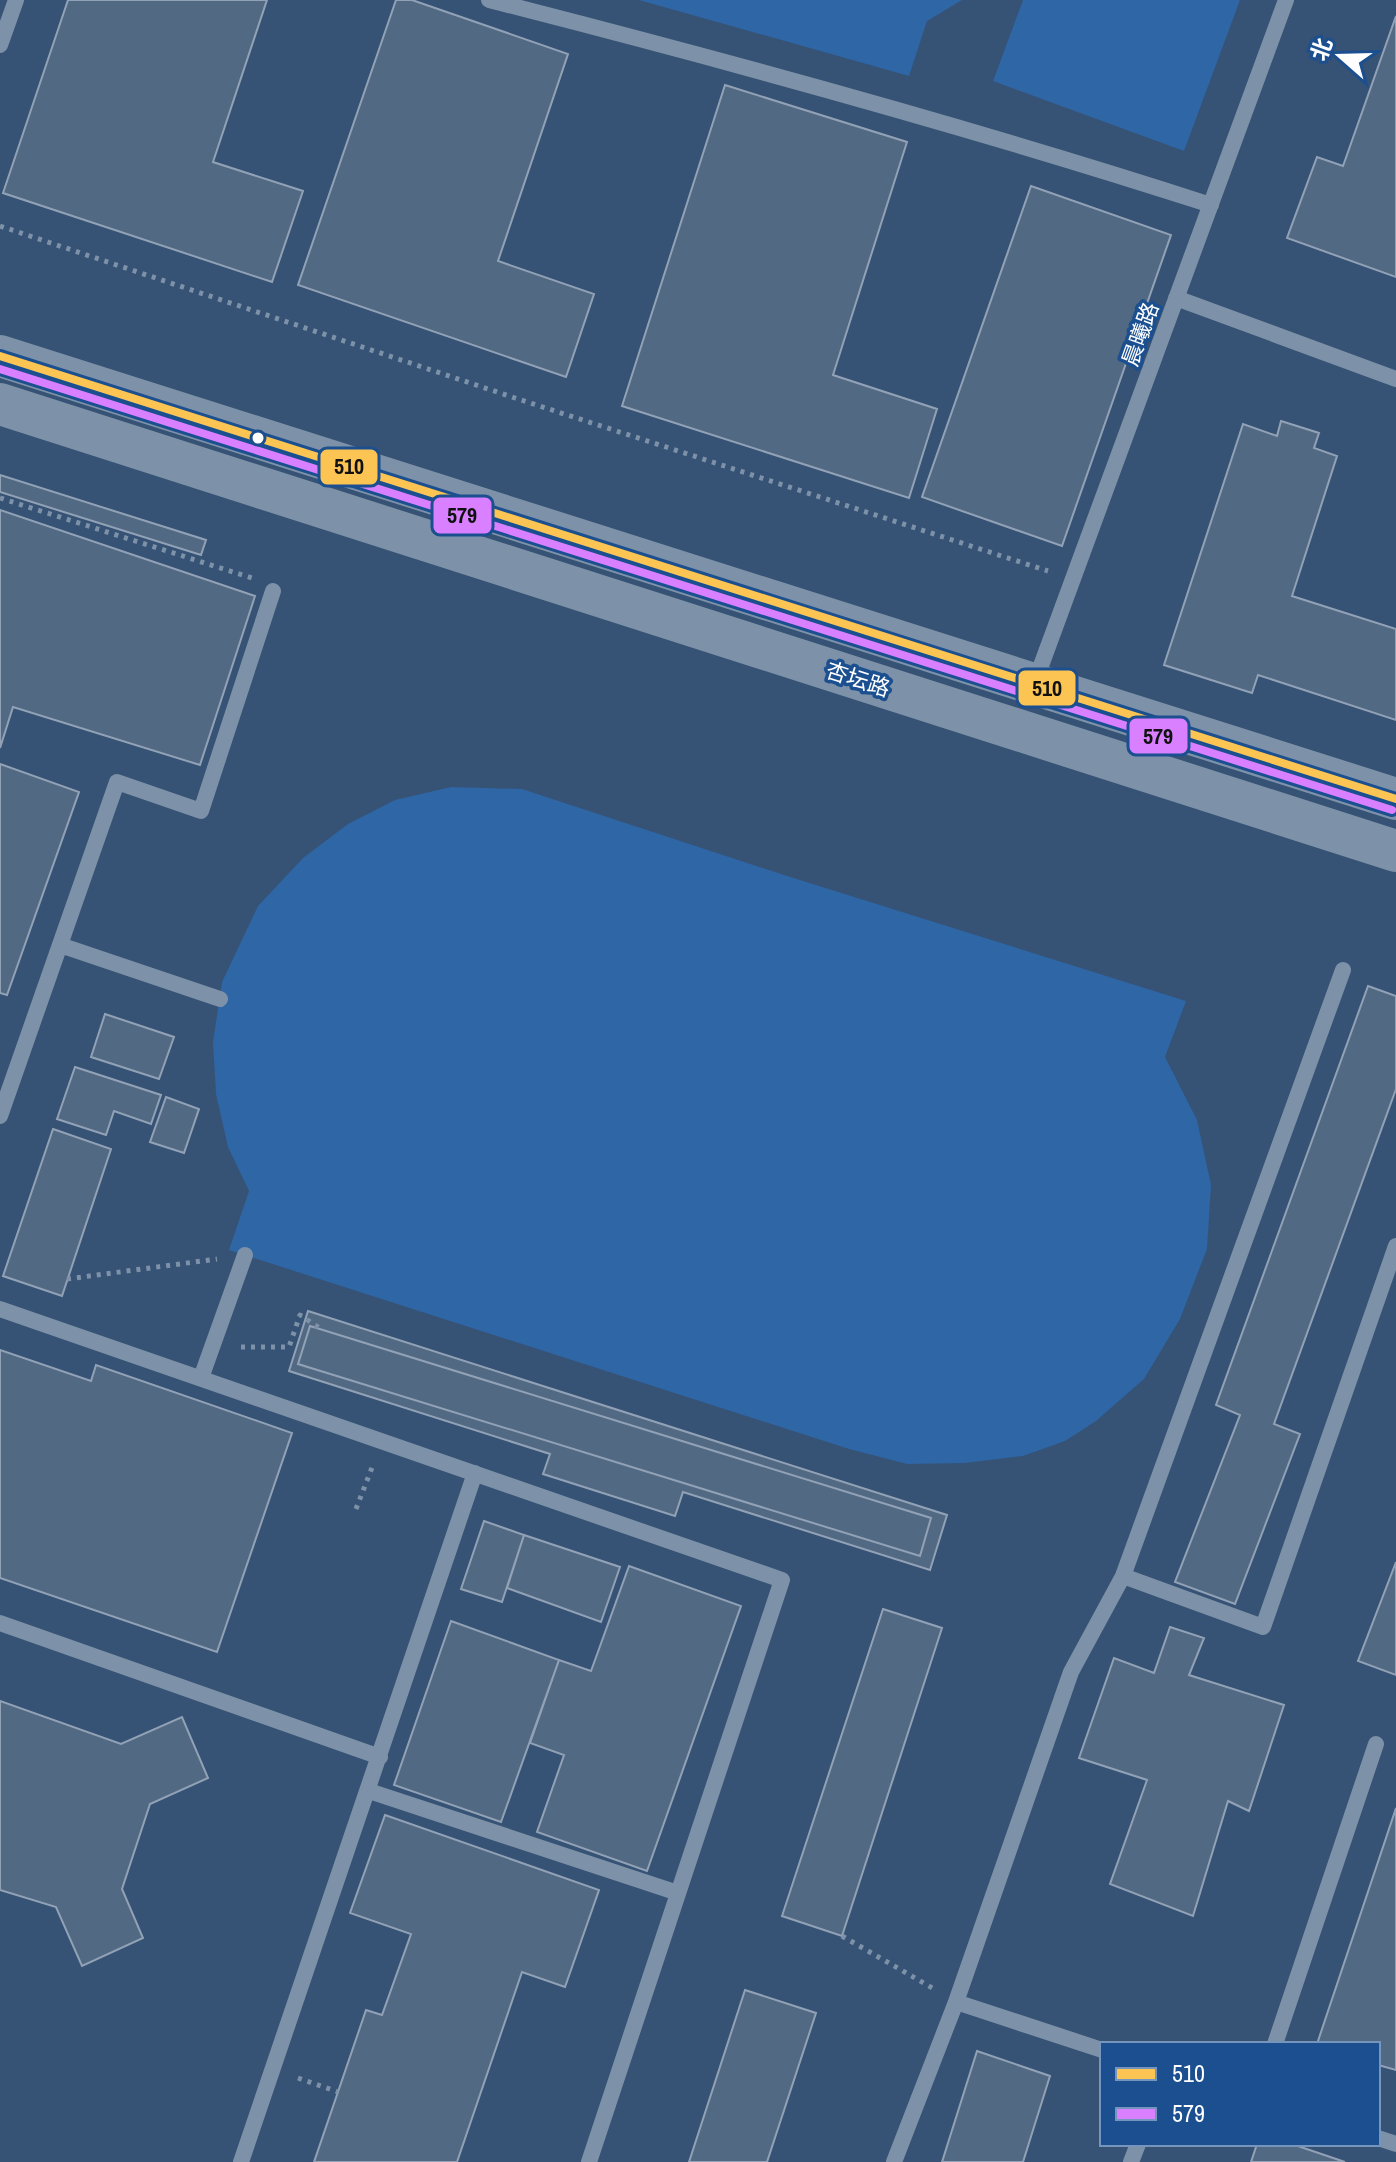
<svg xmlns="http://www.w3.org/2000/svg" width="1396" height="2162" viewBox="0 0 1396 2162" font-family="'Archivo Narrow','Noto Sans SC',sans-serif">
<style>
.pitch{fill:#2f66a5}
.building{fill:#526984;stroke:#92a2b6;stroke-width:2}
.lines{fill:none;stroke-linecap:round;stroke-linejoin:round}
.path{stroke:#7d92a8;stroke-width:5;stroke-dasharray:4 6;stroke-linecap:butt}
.service{stroke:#7d92a8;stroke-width:16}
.tertiary{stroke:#7d92a8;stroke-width:42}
.bus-1-casing{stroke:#1b4f8f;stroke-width:14}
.bus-2-casing{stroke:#1b4f8f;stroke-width:14}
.bus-1{stroke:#fcc553;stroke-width:8}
.bus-2{stroke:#d880ff;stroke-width:8}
.bus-dot{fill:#fff;stroke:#1b4f8f;stroke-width:3}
.labels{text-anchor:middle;stroke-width:7;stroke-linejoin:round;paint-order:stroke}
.street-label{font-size:22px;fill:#fff;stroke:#1b4f8f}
.line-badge{stroke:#1b4f8f;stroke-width:3}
.pale-badge-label{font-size:22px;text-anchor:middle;font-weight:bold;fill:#111}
</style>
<rect width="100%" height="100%" fill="#365274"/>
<path class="pitch" d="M639 0H962L927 21 909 76Z
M1023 0H1240L1184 151 993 81Z
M451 787 522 789 784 875 1186 1001 1165 1057 1197 1120 1211 1185 1207 1249 1180 1319 1144 1379 1096 1421 1065 1441 1023 1456 965 1463 907 1464 849 1449 229 1250 249 1191 228 1147 216 1094 213 1042 222 982 258 906 303 858 348 824 395 800Z"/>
<path class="building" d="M68 0H267L213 162 303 191 272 282 3 193Z
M396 0H412L568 54 498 261 594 294 566 377 298 285Z
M1396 16V277L1287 238 1317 157 1343 166Z
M725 85 907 142 833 375 937 409 909 498 622 406Z
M1031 186 1171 235 1062 546 922 497Z
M1281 421 1319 433 1314 448 1337 456 1292 596 1396 629V720L1258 675 1252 693 1164 665 1243 424 1277 436Z
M0 475 206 540 201 555 0 492Z
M0 510 255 596 200 765 13 707 0 748Z
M0 764 79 792 7 995 0 993Z
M1368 986 1396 996V1089L1274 1424 1300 1434 1235 1604 1175 1582 1240 1415 1216 1405Z
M105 1014 174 1037 159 1079 91 1057Z
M75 1067 161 1095 151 1124 114 1111 106 1135 57 1119Z
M166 1097 199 1109 184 1153 150 1142Z
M53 1129 111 1149 62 1296 3 1276Z
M308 1311 947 1515 930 1570 683 1492 675 1516 543 1474 550 1454 289 1371Z
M310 1326 931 1518 920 1556 298 1364Z
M0 1350 91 1381 96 1365 292 1433 217 1652 0 1578Z
M484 1521 524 1535 502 1602 461 1589Z
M524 1535 620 1567 601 1622 507 1588Z
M1396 1562V1675L1358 1661Z
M629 1566 741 1606 647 1871 537 1832 564 1755 530 1743 559 1660 591 1671Z
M883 1609 942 1628 842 1936 782 1916Z
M451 1621 559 1660 501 1822 394 1785Z
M1170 1627 1204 1638 1189 1675 1284 1705 1249 1811 1228 1801 1193 1916 1110 1884 1147 1780 1079 1758 1114 1658 1154 1673Z
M0 1701 121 1744 182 1717 208 1778 150 1804 122 1889 143 1938 82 1966 56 1907 0 1890Z
M1396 1808V2070L1378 2065V2044H1317Z
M385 1815 599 1890 565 1987 522 1972 457 2162H314L366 2010 382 2015 411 1934 350 1913Z
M745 1990 816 2013 767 2162H689Z
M977 2051 1050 2076 1023 2162H942Z
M1257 2144H1292L1345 2162H1251Z"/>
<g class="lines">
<path class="path" d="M0 226 515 398 1048 571
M0 498 252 578
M67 1279 217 1259
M241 1347H289L300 1315 321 1329
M356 1509 373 1465
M842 1936 934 1989
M298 2078 338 2092"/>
<path class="service" d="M489 0C732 62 973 128 1211 205
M0 45 16 0
M1176 298 1396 379
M1035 682 1286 0
M60 945 220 999
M0 1116 117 782 201 811 273 591
M0 1309 782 1580 589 2162
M201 1378 245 1255
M1123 1576 1263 1627 1396 1246
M0 1623 380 1757
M369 1791 678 1893
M956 2002 1102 2050
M1275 2044 1376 1744
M1378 2138 1396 2144
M241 2162 475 1473
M894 2162 956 2002 1071 1672 1123 1576 1343 970
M1131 2162 1138 2144"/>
<path class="tertiary" d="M0 356 1396 799
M0 404 1396 851"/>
<defs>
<path id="bus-1" d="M0 356 1396 799"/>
<path id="bus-2" d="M0 369 1392 810"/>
</defs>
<use href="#bus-1" class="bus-1-casing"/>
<use href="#bus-2" class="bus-2-casing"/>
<use href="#bus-1" class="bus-1"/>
<use href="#bus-2" class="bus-2"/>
</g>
<circle class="bus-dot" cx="258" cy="438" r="7"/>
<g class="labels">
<g class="street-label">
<text transform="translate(1140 334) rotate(-70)" y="8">晨曦路</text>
<text transform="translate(858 679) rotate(18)" y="8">杏坛路</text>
</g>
</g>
<g class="line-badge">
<rect x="319" y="448" width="60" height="38" rx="8" fill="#fcc553"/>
<rect x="432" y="496" width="61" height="39" rx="8" fill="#d880ff"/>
<rect x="1017" y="669" width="60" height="38" rx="8" fill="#fcc553"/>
<rect x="1128" y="717" width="61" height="38" rx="8" fill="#d880ff"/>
</g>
<g class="pale-badge-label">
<text x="349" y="474">510</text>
<text x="462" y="523">579</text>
<text x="1047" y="696">510</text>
<text x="1158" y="744">579</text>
</g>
<rect x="1100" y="2042" width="280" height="104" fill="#1b4f8f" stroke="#7695bc" stroke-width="2"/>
<rect x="1116" y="2068" width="40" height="12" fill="#fcc553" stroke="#7695bc" stroke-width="2"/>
<text x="1172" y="2082" font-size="24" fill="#ffffff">510</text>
<rect x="1116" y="2108" width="40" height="12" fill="#d880ff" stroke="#7695bc" stroke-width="2"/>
<text x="1172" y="2122" font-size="24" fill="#ffffff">579</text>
<g transform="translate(1340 56) rotate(290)" stroke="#1b4f8f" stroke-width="6" paint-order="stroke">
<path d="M0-6L14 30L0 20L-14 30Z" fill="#ffffff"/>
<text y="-12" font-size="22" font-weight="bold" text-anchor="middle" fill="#ffffff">北</text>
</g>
</svg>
